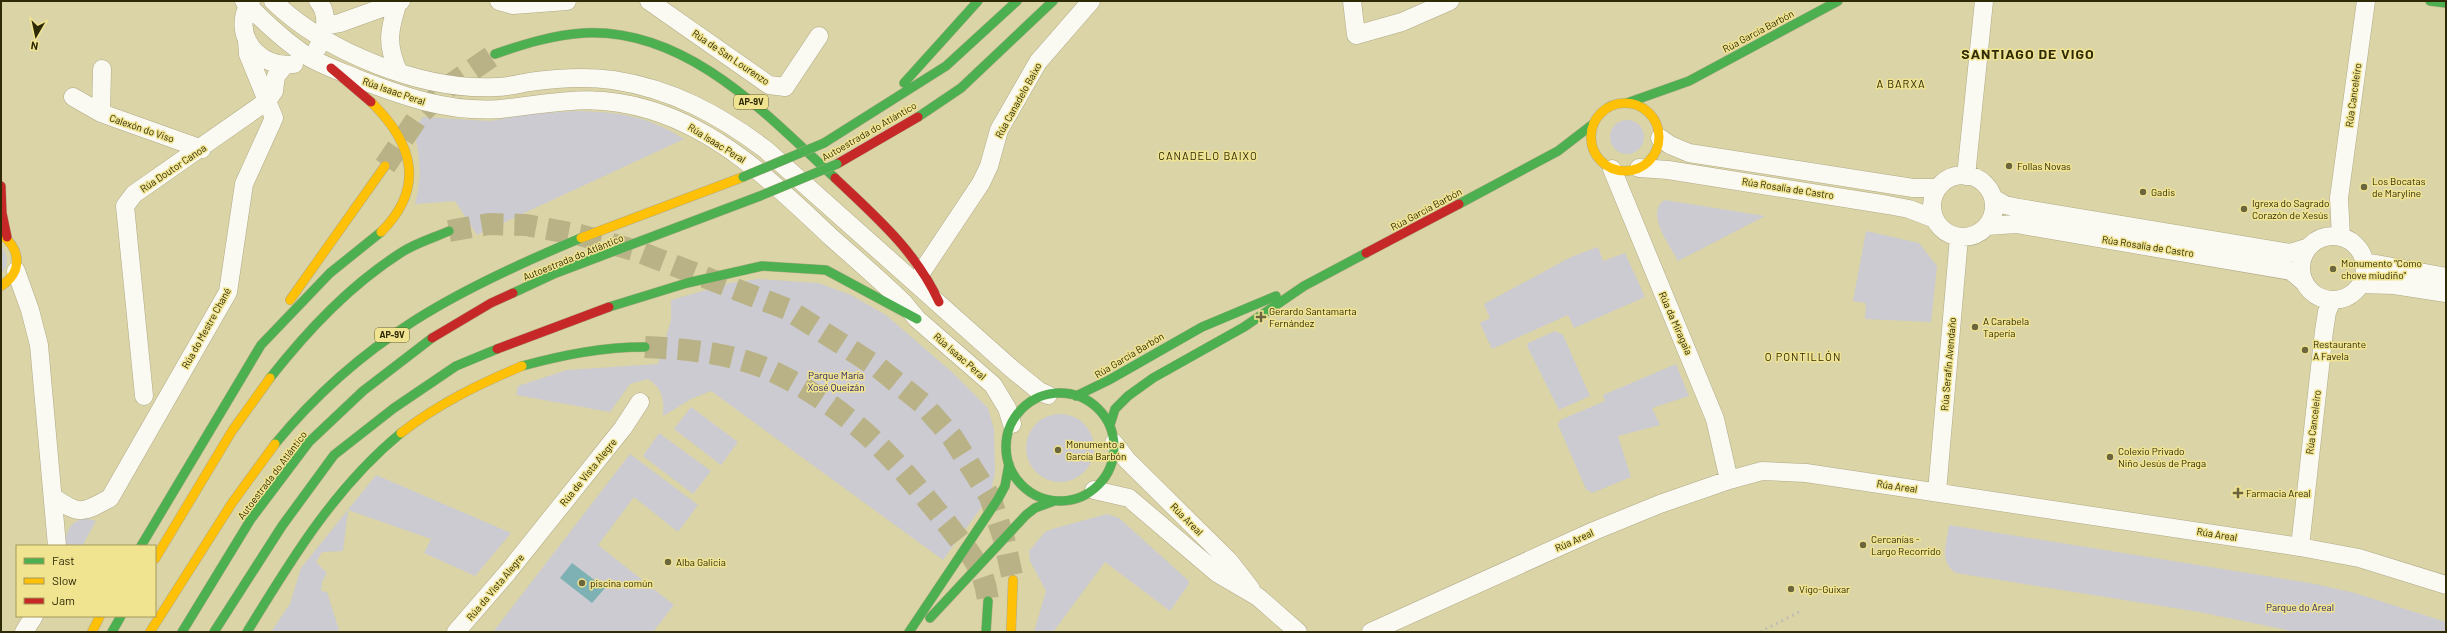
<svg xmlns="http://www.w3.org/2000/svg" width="2447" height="633" viewBox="0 0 2447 633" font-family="Barlow,sans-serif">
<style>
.green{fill:#cbcbd1}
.water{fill:#7db1b4}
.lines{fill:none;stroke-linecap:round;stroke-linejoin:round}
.highway-tunnel{stroke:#b9b287;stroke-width:22;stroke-dasharray:22 11;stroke-linecap:butt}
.street-casing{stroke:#b0aa85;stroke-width:19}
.fast-casing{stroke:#b0aa85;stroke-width:10}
.slow-casing{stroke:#b0aa85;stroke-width:10}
.jam-casing{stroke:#b0aa85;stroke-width:10}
.street{stroke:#faf9f2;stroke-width:18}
.fast{stroke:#4caf50;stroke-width:9}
.slow{stroke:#ffc107;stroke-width:9}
.jam{stroke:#c62828;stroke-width:9}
.rail{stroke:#c2bfb2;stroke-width:3;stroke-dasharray:2 4;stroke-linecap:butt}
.fast-bridge-casing{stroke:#b0aa85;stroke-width:10;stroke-linecap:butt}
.fast-bridge{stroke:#4caf50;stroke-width:9}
.poi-dot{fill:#6b663e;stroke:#f1e491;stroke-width:1.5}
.labels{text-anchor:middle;stroke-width:3;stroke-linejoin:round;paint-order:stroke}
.shield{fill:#f1e491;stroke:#696230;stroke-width:1}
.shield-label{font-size:9px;font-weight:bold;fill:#2f2a06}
.street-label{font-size:10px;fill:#2f2a06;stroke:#f1e491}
.poi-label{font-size:10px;fill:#2f2a06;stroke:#f1e491;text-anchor:start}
.park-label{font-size:10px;fill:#272265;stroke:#f1e491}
.neighbourhood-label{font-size:11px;letter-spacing:1px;fill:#2f2a06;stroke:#f1e491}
.district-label{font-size:14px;font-weight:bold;letter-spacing:1px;fill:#2f2a06;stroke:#f1e491}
</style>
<rect width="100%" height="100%" fill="#dbd4a7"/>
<path class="green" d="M575 111C619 112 646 115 684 139L477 235 455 201 415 204C422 178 421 156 413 130L423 117 490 121 531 114Z
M1610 137a17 17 0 1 1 34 0a17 17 0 1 1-34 0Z
M1665 200 1765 216 1678 261C1670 245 1644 212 1665 200Z
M1866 231 1919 243 1937 266 1931 322 1865 319 1866 303 1853 301Z
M1 245C8 256 10 264 1 274Z
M1598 247 1603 261 1625 253 1645 297 1574 328 1568 315 1492 349 1480 323 1490 318 1484 304 1571 257Z
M758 279 818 283 851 295 886 315 953 373 988 408 994 429 995 473 992 486 986 501 943 560 711 391 691 399 663 416C664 399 663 389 648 379L630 384 610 412 516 395 518 386 567 370 658 364 671 320V300L730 283Z
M1555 331 1563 335 1590 396 1559 410 1527 346 1528 343Z
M1676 364 1689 396 1652 408 1660 425 1618 436 1631 477 1592 493 1586 489 1558 425 1560 420 1605 401 1603 395Z
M691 407 738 442 721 465 674 429Z
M1026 448a34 34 0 1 1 68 0a34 34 0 1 1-68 0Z
M659 433 711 471 693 494 643 456Z
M630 454 698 505 678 532 634 497 598 545 674 605 653 632H493Z
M376 475 511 533 475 576 424 553 431 539 348 510 343 551 322 552 316 562 327 573 322 582 321 591 327 592 339 630 336 632H271L290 604 301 568Z
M1107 514 1119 518 1189 581 1188 585 1170 611 1105 562 1053 632H1034L1046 591 1030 561 1029 551 1045 532 1052 529Z
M85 518 96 521 82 546H65C66 530 70 522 85 518Z
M1949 525 2310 583 2355 593 2446 622V632H2296L2199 612 1956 573C1938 562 1947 542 1949 525Z"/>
<path class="water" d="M572 563 605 588 592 603 560 578Z"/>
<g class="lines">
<path class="highway-tunnel" d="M385 166 420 114 450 85 495 54
M449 231 489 224 526 225 580 235 637 251 787 309 879 368 922 403 952 437 990 497 1004 539 1013 580
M645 347C687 349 733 353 772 371 808 388 845 413 874 441 901 466 925 497 948 525 959 540 973 555 981 572 985 582 987 591 988 601"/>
<defs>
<path id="street" d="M244 1C264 22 283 40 307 56 322 65 339 71 356 78 402 96 449 113 500 109 557 103 592 92 650 110 723 132 778 187 832 238 856 259 880 280 903 302L917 319 993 385 1007 408 1012 424
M251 1C229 33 259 70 294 64
M273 1C326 52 422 91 496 87 507 87 518 84 529 82 557 78 585 76 613 80 672 89 718 114 765 149L1012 369 1039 391 1048 395
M499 1 513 5 567 1
M649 1 769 85 785 87 819 36
M1352 1 1356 35 1402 22 1450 1
M398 2C389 30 386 43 398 71
M325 26 340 23 401 1
M317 49C325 34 330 15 318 1
M102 69 101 113 202 149
M73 97 101 113
M1660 138 1670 145 1689 153 1913 188H1938
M1639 168 1668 170 1888 205 1909 209 1935 219
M1612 169 1715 419 1729 480
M1932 206a31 31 0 1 1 62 0a31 31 0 1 1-62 0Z
M1966 176 1984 1
M1993 198 2005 205 2019 208 2290 253 2309 247
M1987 226 2016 224 2291 271 2305 283
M2301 268a32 32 0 1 1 64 0a32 32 0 1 1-64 0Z
M2341 237 2339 198 2366 1
M2365 262 2446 277
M923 270 981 183 989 166 999 130 1038 62 1091 1
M16 271 30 310 39 345 57 546
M2361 284 2394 285 2446 293
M144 396 125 206 134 194 267 101 274 91 276 76 285 65
M1114 443 1127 460 1230 562 1251 589
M1094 490 1129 498 1217 573 1258 597 1298 632
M1937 492 1959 237
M53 497C81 516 82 513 110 498L228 292 244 184 274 118 248 54 247 40
M2300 547 2324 331 2327 312 2332 300
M24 632 34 616
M456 632 508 572 623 428 640 402
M1371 632 1594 531 1660 504 1729 480 1762 471 1806 473 2300 547 2359 558 2446 585"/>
<path id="fast" d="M2430 1 2446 3
M495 54C524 44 553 35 584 33 687 28 766 114 835 178
M904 83 978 1
M1627 103 1689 81 1838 1
M918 117 961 88 1053 1
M824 143 946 66 1017 1
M1459 204 1558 151 1593 124
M513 293 556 273 760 196
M609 307 687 283 762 266 826 270 917 319
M522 366C563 355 602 347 645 347
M270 378C308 330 350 285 402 252 416 243 433 238 449 231
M1006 447a54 54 0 1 1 108 0a54 54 0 1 1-108 0Z
M1076 396 1109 380 1202 327 1276 296
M1110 425 1115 409 1128 396 1153 378 1244 327 1304 286 1366 253
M275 444C361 339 458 289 581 238
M141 546 261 345 330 273 381 232
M930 618 1026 515 1035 508 1054 501
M112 632 121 616
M182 632 251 519 309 442 363 391 432 338
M214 632 282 526 334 455 394 408 456 366 497 349
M247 632C291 560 335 487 401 433
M909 632 998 499 1005 486 1009 464
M986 632 988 601"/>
<path id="slow" d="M371 102C413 143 426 187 381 232
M1591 137a34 34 0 1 1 68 0a34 34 0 1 1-68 0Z
M1 234C21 249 23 272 1 286
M581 238 743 177
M290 300 385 166
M401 433C438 404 479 384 522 366
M155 559 232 431 270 378
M92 632 100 616
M150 632 232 503 275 444
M1011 632 1013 580"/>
<path id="jam" d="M331 68 371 102
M837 164 918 117
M835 178C875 216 916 251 939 302
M1 186 2 213 7 237
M1366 253 1459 204
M432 338 491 303 513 293
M497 349 609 307"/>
</defs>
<use href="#street" class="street-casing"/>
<use href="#fast" class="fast-casing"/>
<use href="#slow" class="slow-casing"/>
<use href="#jam" class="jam-casing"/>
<use href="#street" class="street"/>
<use href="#fast" class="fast"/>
<use href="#slow" class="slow"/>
<use href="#jam" class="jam"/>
<path class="rail" d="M1760 632 1801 611"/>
<defs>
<path id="fast-bridge" d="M743 177 824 143
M760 196 837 164"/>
</defs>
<use href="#fast-bridge" class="fast-bridge-casing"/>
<use href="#fast-bridge" class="fast-bridge"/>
</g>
<g class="poi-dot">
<circle cx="2009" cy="166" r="4"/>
<circle cx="2364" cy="187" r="4"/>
<circle cx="2143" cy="192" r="4"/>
<circle cx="2244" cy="209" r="4"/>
<circle cx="2333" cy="269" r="4"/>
<path d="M1259 311h4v4h4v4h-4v4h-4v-4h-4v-4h4z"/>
<circle cx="1975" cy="327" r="4"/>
<circle cx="2305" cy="350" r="4"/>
<circle cx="1058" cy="450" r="4"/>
<circle cx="2110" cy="457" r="4"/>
<path d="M2236 487h4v4h4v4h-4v4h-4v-4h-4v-4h4z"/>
<circle cx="1863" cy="545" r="4"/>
<circle cx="668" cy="562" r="4"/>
<circle cx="582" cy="583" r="4"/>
<circle cx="1791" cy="589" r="4"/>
</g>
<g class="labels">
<g class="shield">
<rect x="734" y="95" width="34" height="14" rx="3"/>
<rect x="375" y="328" width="34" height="14" rx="3"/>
</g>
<g class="shield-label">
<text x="751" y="105">AP-9V</text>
<text x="392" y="338">AP-9V</text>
</g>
<g class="street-label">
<text transform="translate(1758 31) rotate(-28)" y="4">Rúa García Barbón</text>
<text transform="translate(731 57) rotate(34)" y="4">Rúa de San Lourenzo</text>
<text transform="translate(394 91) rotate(19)" y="4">Rúa Isaac Peral</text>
<text transform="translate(2353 95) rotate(-82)" y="4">Rúa Canceleiro</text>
<text transform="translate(1018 100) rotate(-61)" y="4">Rúa Canadelo Baixo</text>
<text transform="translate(142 128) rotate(19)" y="4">Calexón do Viso</text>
<text transform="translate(869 131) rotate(-30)" y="4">Autoestrada do Atlántico</text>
<text transform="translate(717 143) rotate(32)" y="4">Rúa Isaac Peral</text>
<text transform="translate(173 168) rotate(-34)" y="4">Rúa Doutor Canoa</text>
<text transform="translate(1788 188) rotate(9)" y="4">Rúa Rosalía de Castro</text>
<text transform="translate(1426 209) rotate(-28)" y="4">Rúa García Barbón</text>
<text transform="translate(2148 246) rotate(9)" y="4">Rúa Rosalía de Castro</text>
<text transform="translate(573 257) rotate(-22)" y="4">Autoestrada do Atlántico</text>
<text transform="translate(1676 323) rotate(66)" y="4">Rúa da Miragaia</text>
<text transform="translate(206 328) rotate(-61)" y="4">Rúa do Mestre Chané</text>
<text transform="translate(1129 355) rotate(-31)" y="4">Rúa García Barbón</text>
<text transform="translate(960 356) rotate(41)" y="4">Rúa Isaac Peral</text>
<text transform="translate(1948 364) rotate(-85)" y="4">Rúa Serafín Avendaño</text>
<text transform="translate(2313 422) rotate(-83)" y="4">Rúa Canceleiro</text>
<text transform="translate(588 472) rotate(-51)" y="4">Rúa de Vista Alegre</text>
<text transform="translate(272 475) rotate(-53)" y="4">Autoestrada do Atlántico</text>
<text transform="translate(1897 486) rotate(8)" y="4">Rúa Areal</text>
<text transform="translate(1187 519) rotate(45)" y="4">Rúa Areal</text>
<text transform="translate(2217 534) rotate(9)" y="4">Rúa Areal</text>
<text transform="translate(1574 540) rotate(-24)" y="4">Rúa Areal</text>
<text transform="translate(495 587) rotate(-50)" y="4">Rúa da Vista Alegre</text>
</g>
<g class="poi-label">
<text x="2017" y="170">Follas Novas</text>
<text x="2372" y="185">Los Bocatas<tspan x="2372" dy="12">de Maryline</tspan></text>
<text x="2151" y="196">Gadis</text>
<text x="2252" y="207">Igrexa do Sagrado<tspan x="2252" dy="12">Corazón de Xesús</tspan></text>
<text x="2341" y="267">Monumento "Como<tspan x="2341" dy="12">chove miudiño"</tspan></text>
<text x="1269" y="315">Gerardo Santamarta<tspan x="1269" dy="12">Fernández</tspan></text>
<text x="1983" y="325">A Carabela<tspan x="1983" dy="12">Tapería</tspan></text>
<text x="2313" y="348">Restaurante<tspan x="2313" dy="12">A Favela</tspan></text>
<text x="1066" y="448">Monumento a<tspan x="1066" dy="12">García Barbón</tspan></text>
<text x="2118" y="455">Colexio Privado<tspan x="2118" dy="12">Niño Jesús de Praga</tspan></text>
<text x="2246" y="497">Farmacia Areal</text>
<text x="1871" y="543">Cercanías -<tspan x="1871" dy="12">Largo Recorrido</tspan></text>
<text x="676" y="566">Alba Galicia</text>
<text x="590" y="587">piscina común</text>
<text x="1799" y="593">Vigo-Guixar</text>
</g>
<g class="park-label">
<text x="836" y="379">Parque María<tspan x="836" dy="12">Xosé Queizán</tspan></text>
<text x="2300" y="611">Parque do Areal</text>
</g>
<g class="neighbourhood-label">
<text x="1901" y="88">A BARXA</text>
<text x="1208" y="160">CANADELO BAIXO</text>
<text x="1803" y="361">O PONTILLÓN</text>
</g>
<g class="district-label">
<text x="2028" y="59">SANTIAGO DE VIGO</text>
</g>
</g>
<rect width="2447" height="633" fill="none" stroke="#2f2a06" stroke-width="4"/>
<rect x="16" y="545" width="140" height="72" fill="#f1e491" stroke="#a39a59"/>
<rect x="24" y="558" width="20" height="6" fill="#4caf50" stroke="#a39a59"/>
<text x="52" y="565" font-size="12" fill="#2f2a06">Fast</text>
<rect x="24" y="578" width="20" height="6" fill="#ffc107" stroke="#a39a59"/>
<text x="52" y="585" font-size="12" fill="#2f2a06">Slow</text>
<rect x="24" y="598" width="20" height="6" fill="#c62828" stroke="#a39a59"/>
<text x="52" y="605" font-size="12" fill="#2f2a06">Jam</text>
<g transform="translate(36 36) rotate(189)" stroke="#f1e491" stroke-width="3" paint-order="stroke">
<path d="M0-3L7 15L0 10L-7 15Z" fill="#2f2a06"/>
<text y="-6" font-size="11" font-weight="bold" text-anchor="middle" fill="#2f2a06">N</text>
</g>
</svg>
